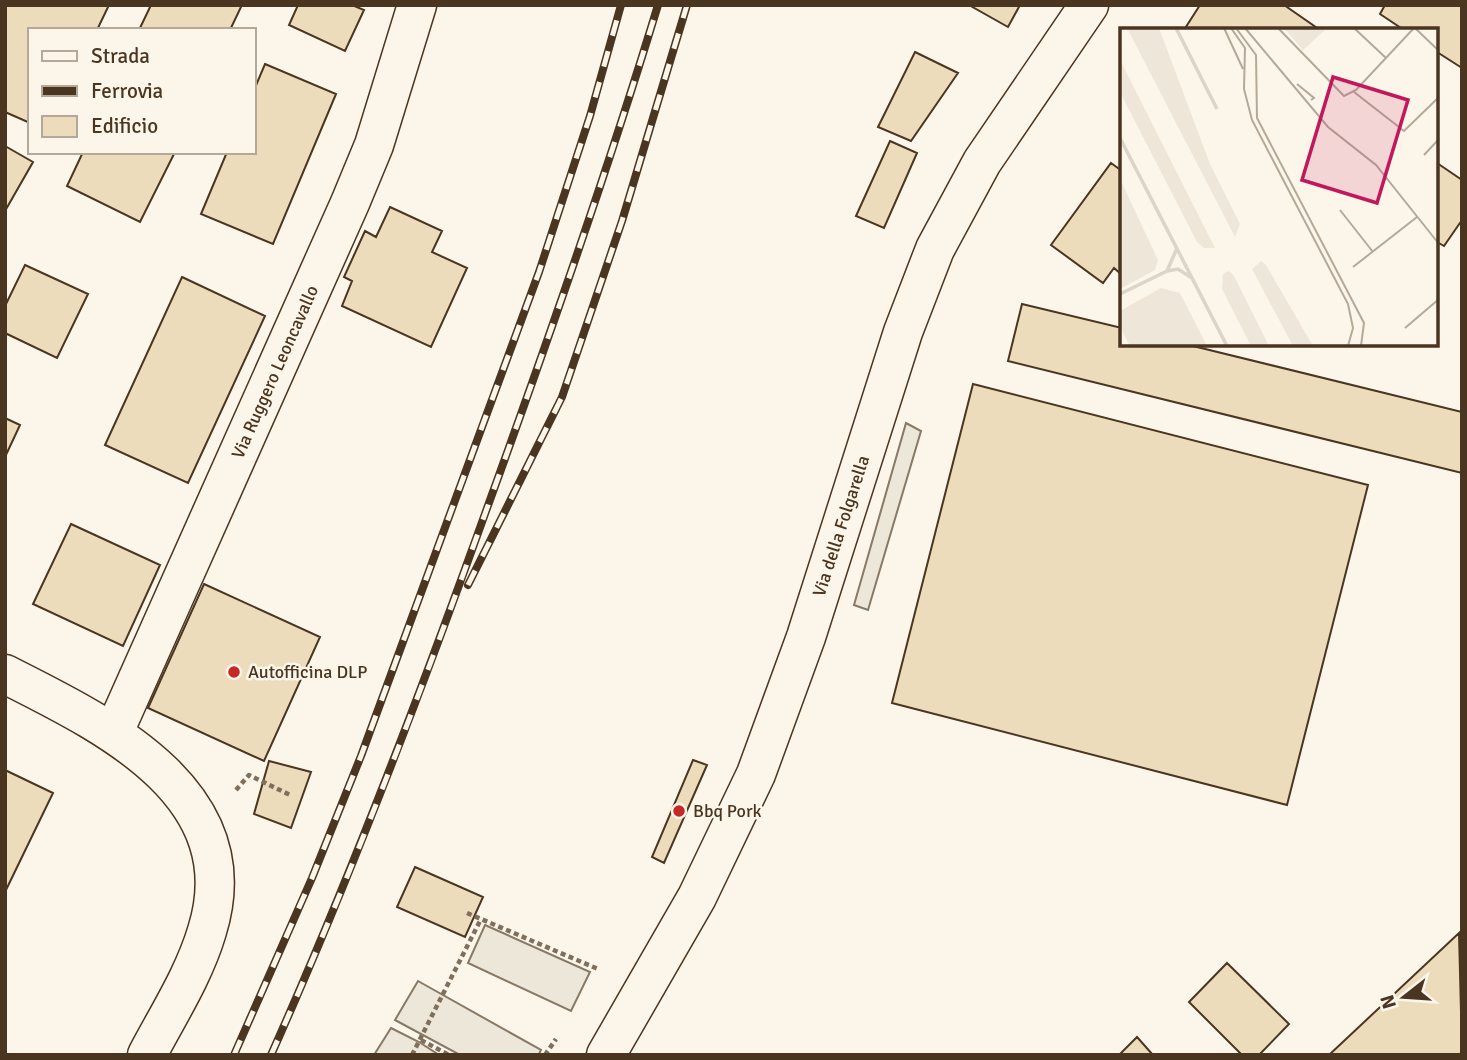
<svg xmlns="http://www.w3.org/2000/svg" width="1467" height="1060" viewBox="0 0 1467 1060" font-family="Signika,sans-serif">
<style>
.parking{fill:#ede7d9;stroke:#887966;stroke-width:2}
.building{fill:#ecdcbc;stroke:#4a3520;stroke-width:2}
.lines{fill:none;stroke-linecap:round;stroke-linejoin:round}
.street-casing{stroke:#4a3520;stroke-width:41}
.secondary-casing{stroke:#4a3520;stroke-width:41}
.path{stroke:#7f6f5c;stroke-width:4.5;stroke-dasharray:5 3.5;stroke-linecap:butt}
.street{stroke:#fbf6e9;stroke-width:38}
.secondary{stroke:#fbf6e9;stroke-width:38}
.rail-casing{stroke:#4a3520;stroke-width:8}
.rail{stroke:#fbf6e9;stroke-width:5;stroke-dasharray:16;stroke-linecap:butt}
.poi-dot{fill:#c62828;stroke:#fbf6e9;stroke-width:2.5}
.labels{text-anchor:middle;stroke-width:5;stroke-linejoin:round;paint-order:stroke}
.street-label{font-size:18px;fill:#4a3520;stroke:#fbf6e9}
.poi-label{font-size:18px;fill:#4a3520;stroke:#fbf6e9;text-anchor:start}
.inset-river{fill:none;stroke:#dcd4c6;stroke-width:3.5}
.inset-road{fill:none;stroke:#b4a999;stroke-width:2}
.view{fill:#c2185b;fill-opacity:0.15;stroke:#c2185b;stroke-width:3.5}
.inset-edge{fill:none;stroke:#4a3520;stroke-width:3.5}
</style>
<rect width="100%" height="100%" fill="#fbf6e9"/>
<path class="parking" d="M906 423 921 431 868 610 854 605Z
M485 925 590 972 571 1011 468 963Z
M418 981 541 1050 539 1054 460 1055 395 1020Z
M391 1028 419 1042 439 1055H374Z"/>
<path class="building" d="M5 5H109L97 30H30V123L5 112Z
M151 5H239L241 7 230 30H139Z
M298 5H352L364 10 345 51 289 25Z
M969 5H1020L1008 27Z
M1200 5H1284L1320 30H1184Z
M1385 5H1462V68L1437 52V30H1404L1380 14Z
M915 52 958 73 911 141 878 127Z
M265 64 336 94 273 244 201 214 227 152H254V90Z
M890 141 917 153 884 228 856 216Z
M5 146 33 162 5 211Z
M83 152H175L140 222 67 186Z
M1111 163 1122 171V275L1114 268 1103 283 1051 245Z
M1437 163 1462 180V220L1444 246 1437 242Z
M390 207 442 231 432 252 467 268 431 347 342 306 352 281 344 277 365 231 376 237Z
M25 265 88 294 57 358 5 333V306Z
M182 277 265 316 188 483 105 445Z
M1022 304 1122 328V345H1189L1462 412V473L1008 361Z
M973 384 1368 485 1287 805 892 703Z
M5 418 20 425 5 457Z
M71 524 160 565 123 646 33 604Z
M204 584 320 637 264 761 148 708Z
M693 760 707 765 664 863 652 857Z
M269 761 311 772 291 828 254 814Z
M5 770 53 793 5 892Z
M415 867 483 897 465 937 397 907Z
M1459 933 1462 1052 1459 1055H1329Z
M1227 963 1289 1024 1259 1055H1242L1189 1002Z
M1137 1037 1153 1055H1119Z"/>
<g class="lines">
<defs>
<path id="street" d="M5 674C104 724 250 793 207 931 194 975 168 1015 147 1055
M114 732 350 203 374 145 417 5"/>
<path id="secondary" d="M606 1055 697 897 756 774 806 637 903 332 935 249 982 162 1089 5"/>
</defs>
<use href="#street" class="street-casing"/>
<use href="#secondary" class="secondary-casing"/>
<path class="path" d="M236 790 249 775 290 795
M467 913 598 969
M421 1040 449 1055
M412 1055 481 919
M545 1055 556 1039"/>
<use href="#street" class="street"/>
<use href="#secondary" class="secondary"/>
<defs>
<path id="rail" d="M468 585 562 397 622 221 687 5
M234 1055 312 878 361 756 539 272 590 116 621 5
M271 1055C351 876 420 695 486 511 547 343 606 176 658 5"/>
</defs>
<use href="#rail" class="rail-casing"/>
<use href="#rail" class="rail"/>
</g>
<g class="poi-dot">
<circle cx="234" cy="672" r="7"/>
<circle cx="679" cy="811" r="7"/>
</g>
<g class="labels">
<g class="street-label">
<text transform="translate(275 372) rotate(-66)" y="6">Via Ruggero Leoncavallo</text>
<text transform="translate(841 526) rotate(-72)" y="6">Via della Folgarella</text>
</g>
<g class="poi-label">
<text x="248" y="678">Autofficina DLP</text>
<text x="693" y="817">Bbq Pork</text>
</g>
</g>
<g transform="translate(1120 28)">
<rect width="318" height="318" fill="#fbf6e9"/>
<path d="M7 0H39L90 136 120 196 115 209ZM164 0H207L183 22ZM0 32 95 220H84L77 214 0 64ZM0 151 38 232 35 242 0 261ZM141 233 146 237 193 318H173L132 241ZM109 243 114 248 149 318H131L102 261 103 246ZM41 260 60 265 87 318H10L0 299V283Z" fill="#ede6d9"/>
<path class="inset-river" d="M56 0 97 81M0 110 107 318M47 243 58 241 72 250M0 266 47 243 57 220"/>
<path class="inset-road" d="M104 0 123 41M111 0 125 20 124 61 132 92 228 276 233 300 228 318M116 0 136 27 137 90 244 295 241 318M125 0 208 99 256 137 319 216M158 0 224 68 236 62 294 0M234 0 266 30M295 0 319 23M177 56 194 70 191 72M234 64 284 103 319 69M304 127 319 111M220 182 253 224M233 239 297 189M285 300 319 271"/>
<path class="view" d="M213 49 288 72 257 175 182 152Z"/>
<rect width="318" height="318" class="inset-edge"/>
</g>
<rect width="1467" height="1060" fill="none" stroke="#4a3520" stroke-width="14"/>
<rect x="28" y="28" width="228" height="126" fill="#fbf6e9" stroke="#b4a999" stroke-width="2"/>
<rect x="42" y="51" width="35" height="10" fill="#fbf6e9" stroke="#b4a999" stroke-width="2"/>
<text x="91" y="63" font-size="21" fill="#4a3520">Strada</text>
<rect x="42" y="86" width="35" height="10" fill="#4a3520" stroke="#b4a999" stroke-width="2"/>
<text x="91" y="98" font-size="21" fill="#4a3520">Ferrovia</text>
<rect x="42" y="116" width="35" height="21" fill="#ecdcbc" stroke="#b4a999" stroke-width="2"/>
<text x="91" y="133" font-size="21" fill="#4a3520">Edificio</text>
<g transform="translate(1404 997) rotate(253)" stroke="#fbf6e9" stroke-width="5" paint-order="stroke">
<path d="M0-5L12 26L0 18L-12 26Z" fill="#4a3520"/>
<text y="-10" font-size="19" font-weight="bold" text-anchor="middle" fill="#4a3520">N</text>
</g>
</svg>
